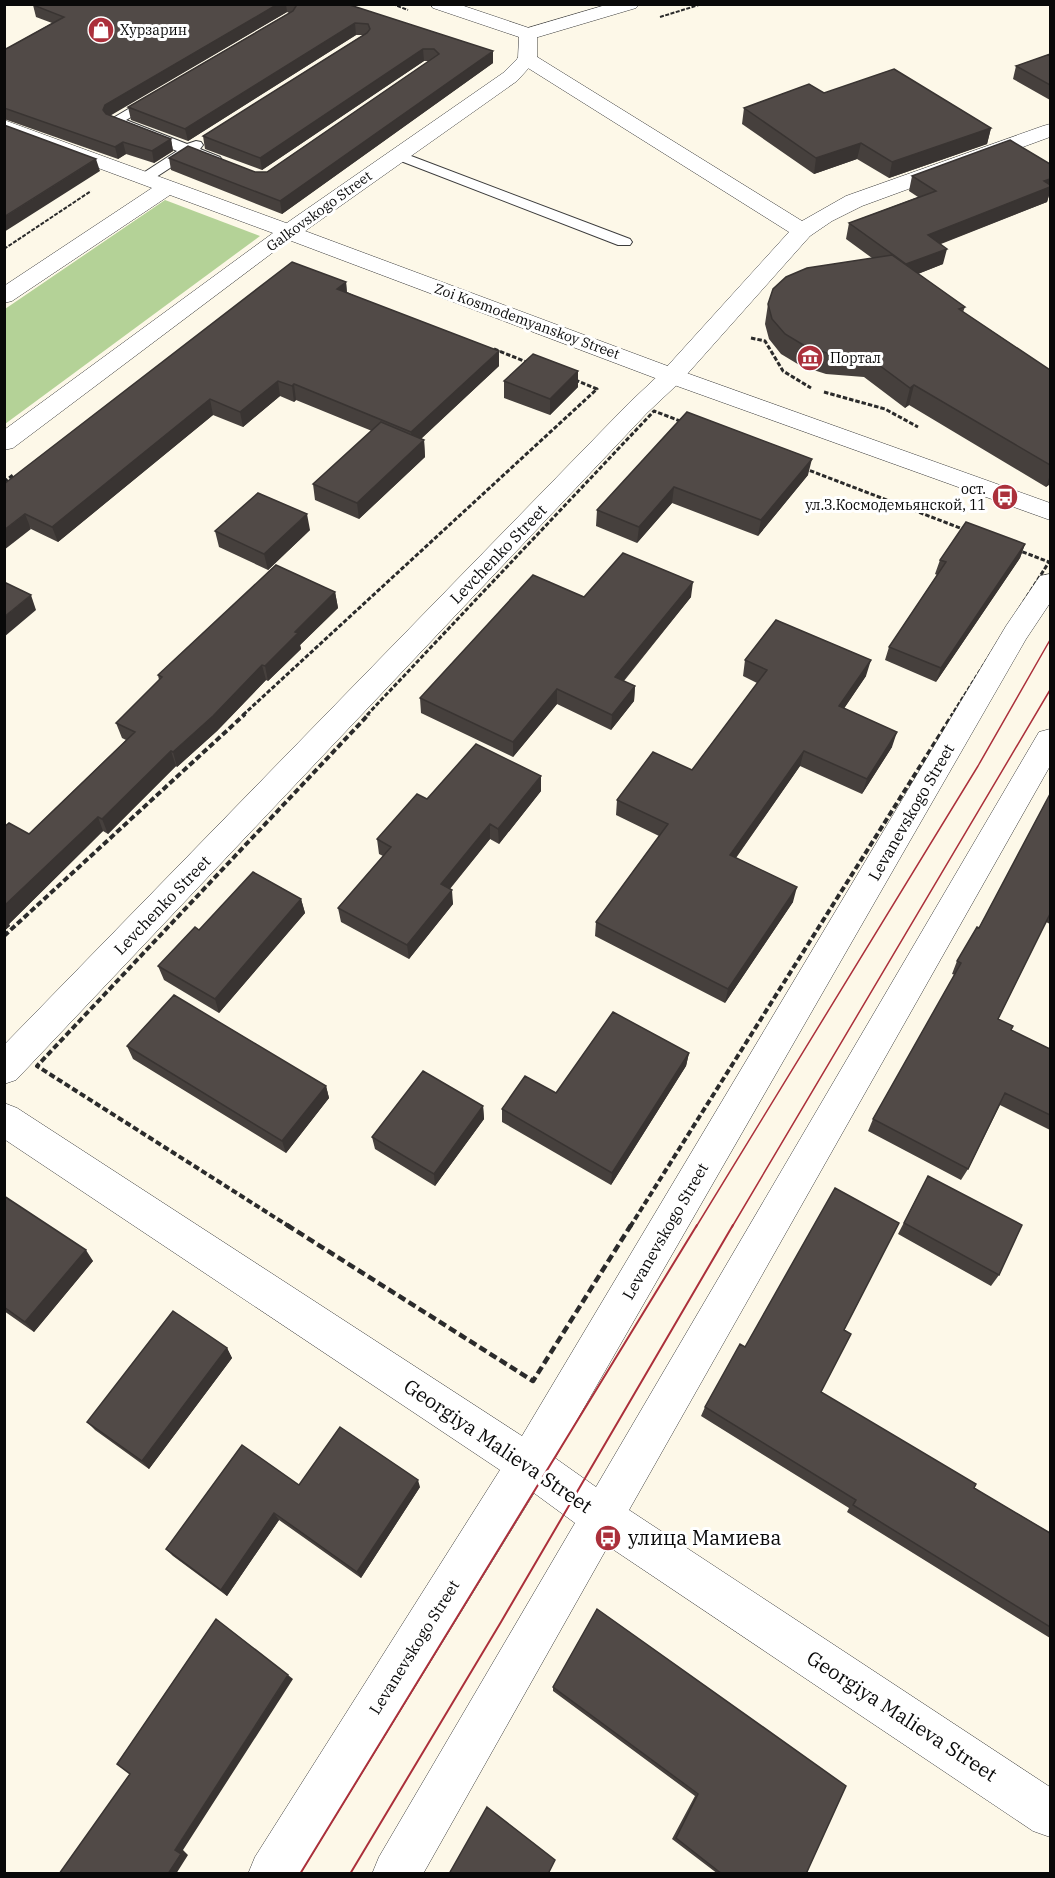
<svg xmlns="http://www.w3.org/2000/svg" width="1055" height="1878" viewBox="0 0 1055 1878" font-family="'IBM Plex Serif',serif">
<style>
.forest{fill:#b4d297}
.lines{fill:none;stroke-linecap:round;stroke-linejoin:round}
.service-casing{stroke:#3c3c3c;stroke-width:2}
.minor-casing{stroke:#3c3c3c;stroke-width:1}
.tertiary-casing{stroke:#3c3c3c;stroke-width:1}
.path-far3{stroke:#2b2b2b;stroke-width:2;stroke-dasharray:4 1.5;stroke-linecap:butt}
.path-far2{stroke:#2b2b2b;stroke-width:3;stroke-dasharray:4.5 2;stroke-linecap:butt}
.path-far1{stroke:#2b2b2b;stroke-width:4;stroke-dasharray:6 3;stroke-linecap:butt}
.path{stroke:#2b2b2b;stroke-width:4.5;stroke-dasharray:8 4;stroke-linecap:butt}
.service{fill:#fff;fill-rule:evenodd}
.minor{fill:#fff;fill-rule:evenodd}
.tertiary{fill:#fff;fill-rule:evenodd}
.tram-far1{stroke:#ab303b;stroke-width:1.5}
.tram{stroke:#ab303b;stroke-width:2}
.wall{fill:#46403d}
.shaded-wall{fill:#393432}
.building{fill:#514a47;stroke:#393432;stroke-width:1.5}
.labels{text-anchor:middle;stroke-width:6;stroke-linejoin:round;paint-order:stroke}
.far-poi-label{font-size:14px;fill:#090909;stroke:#fff;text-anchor:start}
.far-street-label{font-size:14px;fill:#090909;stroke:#fff}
.street-label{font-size:16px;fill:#090909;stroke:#fff}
.near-street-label{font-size:20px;fill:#090909;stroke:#fff}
.near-poi-label{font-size:20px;fill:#090909;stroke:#fff;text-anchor:start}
</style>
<rect width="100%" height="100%" fill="#fdf8e8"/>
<path class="forest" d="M165 200 260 236 5 424V309Z"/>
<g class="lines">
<defs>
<path id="service" d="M157 92 164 96 162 99 126 120 187 144 196 141 201 142 203 145 200 149 220 157 222 160 220 163H210L190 155 150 181H140L137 178 140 175 177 151 110 124 108 121Z
M398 151 630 239 632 242 630 245H618L393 158 391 155Z"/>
<path id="minor" d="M609 4H639L636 8 528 40 521 38 519 34 521 30Z
M527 53 534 55 802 221 846 196 1043 126 1050 124V137L862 206 832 221 810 236 681 381 647 413 16 1080 4 1084V1045L629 403 663 371 789 232 520 63 517 59 520 55Z
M4 120 297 227 300 232 13 448 4 450V430L273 233 170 195 12 301 4 303V286L152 188 4 133Z
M1050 574V603L1026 639 555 1458 596 1487 1039 732 1050 729V766L629 1510 1050 1787V1837L1033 1831 608 1546 423 1874H372L379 1857 575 1523 534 1493 300 1874H248L255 1857 500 1470 4 1139V1103L17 1108 522 1436 1006 626 1040 576Z"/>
<path id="tertiary" d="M430 4H458L535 30 537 34V59L517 81 305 231 681 371 1050 503V520L663 381 281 237 278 232 281 227 503 73 518 58 519 37 433 8Z"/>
</defs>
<use href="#service" class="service-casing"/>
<use href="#minor" class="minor-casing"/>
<use href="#tertiary" class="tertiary-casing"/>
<path class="path-far3" d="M392 4 408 10
M660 17 702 4
M4 249 91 191"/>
<path class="path-far2" d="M751 338 765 341 783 371 811 388
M494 349 529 363
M824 392 885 409 918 427
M4 482 13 475
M243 715 597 389 575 380
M367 715 654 411 1049 562 952 715"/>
<path class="path-far1" d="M4 936 245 714
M290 1227 37 1066 369 714
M630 1227 953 714"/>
<path class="path" d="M287 1225 533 1381 631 1225"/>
<use href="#service" class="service"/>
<use href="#minor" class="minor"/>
<use href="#tertiary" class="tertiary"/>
<path class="tram-far1" d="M696 1227 978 766 1050 640
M732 1227 1050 690"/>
<path class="tram" d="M300 1874 697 1225
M350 1874 501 1622 733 1225"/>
</g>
<path class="wall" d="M35 4H347L493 63 282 214 171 170 169 158 255 172H267L429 61H424L262 170 205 149 203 136 363 35H356L188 141 131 120 128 107 289 13 287 12 110 115 171 139 173 151 154 163 126 154 118 159 4 119V50L52 23 36 17 33 5Z
M1050 54V100L1013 79 1016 66Z
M824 93 991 128 987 144 889 178 857 159 814 174 742 124 744 108Z
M1050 164V192L1047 202 941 244 943 264 918 274 965 307 963 312 1050 370V484L1046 487 909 405 905 408 864 377 826 374 801 366 781 354 769 339 765 324 768 304 872 258 846 239 849 223 918 197 909 191 912 176Z
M346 282 347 292 499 366 421 439 424 440 425 457 359 519 315 500 313 484 372 431 296 400 294 402 280 396 243 427 213 415 58 542 31 529 4 484Z
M578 371V387L550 415 504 398V381Z
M687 412 808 475 758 536 672 503 637 543 596 526 597 510Z
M310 530 268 570 219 547 215 531Z
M1025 544 1020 558 936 682 885 660 889 647 937 575 935 574 940 560Z
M335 592 338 608 300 645 301 649 268 681 266 680 217 731 177 767 176 766 108 834 103 831 9 924 10 926 4 931V827L29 834 126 740 122 738 116 723 159 680 158 675Z
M584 597H691L624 681 635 686 634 701 611 730 557 704 513 757 421 713 420 698Z
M745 660 866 676 844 708 892 747 862 794 800 766 736 858 793 902 725 1003 595 936 596 922 659 836 616 815 617 800 692 770 757 683 743 676Z
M541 791 499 844 490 839 450 889 453 904 409 959 341 922 338 908 383 856 379 854 377 839 427 799Z
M1050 794V924L1046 922 998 1019 1011 1030 1050 1049V1130L1000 1105 968 1169 961 1180 868 1131 873 1119 955 975 952 974 957 961 979 928Z
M301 899 305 913 219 1013 164 980 158 966 199 930Z
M127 1046 326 1086 329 1098 286 1153 133 1059Z
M689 1053 686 1066 611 1185 502 1122V1109Z
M483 1106 484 1119 435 1186 375 1149 372 1137Z
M928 1176 999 1275 991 1286 898 1234Z
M4 1196 93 1261 34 1332 4 1311Z
M844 1330 821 1392 974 1488 1050 1533V1638L847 1512 849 1508 701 1416 705 1407 745 1347Z
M227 1348 232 1358 149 1469 95 1430 87 1422Z
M299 1485 420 1487 361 1578 279 1520 227 1596 173 1556 166 1549Z
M553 1687 806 1874H718L672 1839 695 1796 553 1691Z"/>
<path class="shaded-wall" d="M278 4H286L287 12 108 117 103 110 105 105Z
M355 23 356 35 188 141 185 129Z
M423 49 424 61 262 170 260 158Z
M493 51V63L282 214 280 201Z
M991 128 987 144 889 178 892 162Z
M171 139 173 151 154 163 152 151Z
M123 142 126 154 118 159 115 147Z
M861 143 857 159 814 174 816 158Z
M96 159 100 171 4 232V217Z
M1050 179V192L1047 202 924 250 928 235Z
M947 249 943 264 902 280 906 264Z
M346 282 347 297 337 289Z
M499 351V366L412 447 411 432Z
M578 371V387L550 415V399Z
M278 381 280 396 243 427 240 412Z
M294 384 296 400 294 402 292 386Z
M914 385 909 405 905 408 910 388Z
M210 399 213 415 58 542 52 527Z
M424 440 425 457 359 519 357 503Z
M812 459 808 475 758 536 761 520Z
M1050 475V484L1046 487Z
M674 487 672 503 637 543 639 527Z
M25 514 31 529 4 550V530Z
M307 514 310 530 268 570 264 554Z
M1025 544 1020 558 936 682 941 668Z
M693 582 691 597 614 692 615 677Z
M335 592 338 608 300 645 301 649 268 681 265 666 295 632Z
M31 595 36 610 4 637V617Z
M871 660 866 676 835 722 839 706Z
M262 665 266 680 217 731 177 767 173 752Z
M635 686 634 701 611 730 612 715Z
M557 689V704L513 757V742Z
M897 732 892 747 862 794 867 779Z
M171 751 176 766 108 834 102 819Z
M804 751 800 766 727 870 730 855Z
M541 776V791L499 844 498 829Z
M98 817 103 831 9 924 10 926 4 931V906Z
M490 824V839L442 898 441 884Z
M797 887 793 902 725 1003 728 989Z
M452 890 453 904 409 959 407 945Z
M301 899 305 913 219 1013 215 999Z
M689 1053 686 1066 611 1185 612 1173Z
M326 1086 329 1098 286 1153 282 1141Z
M483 1106 484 1119 435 1186 434 1174Z
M86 1250 93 1261 34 1332 25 1322Z
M227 1348 232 1358 149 1469 142 1461Z
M418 1480 420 1487 361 1578 357 1572Z
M274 1513 279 1520 227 1596 221 1590Z
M288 1675 293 1679 183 1850 188 1855 176 1874H168L175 1850Z"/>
<path class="building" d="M35 4H278L105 105 103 110 106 114 171 139 152 151 123 142 115 147 4 108V50L64 17 33 5Z
M294 4H347L493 51 280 201 169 158 188 146 255 172H267L439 54 434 49H423L260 158 203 136 367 33 370 29 368 24 355 23 185 129 128 107 293 11 296 6Z
M1050 54V85L1016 66Z
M894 69 991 128 892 162 861 143 816 158 744 108 809 84 824 93Z
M4 125 96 159 4 217Z
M1010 140 1050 164V179L1044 181 1050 185V187L928 235 947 249 906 264 849 223 936 191 912 176Z
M892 255 965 307 959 309 1050 370V465L914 385 910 388 868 357 830 354 805 346 785 334 772 319 768 304 773 289 786 277 807 268Z
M292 262 346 282 337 289 499 351 411 432 294 384 292 386 278 381 240 412 210 399 52 527 25 514 4 530V484Z
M533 354 578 371 550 399 504 381Z
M687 412 812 459 761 520 674 487 639 527 597 510Z
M381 422 424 440 357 503 313 484Z
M258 493 307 514 264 554 215 531Z
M966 522 1025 544 941 668 889 647 946 562 940 560Z
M623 553 693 582 615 677 635 686 612 715 557 689 513 742 420 698 533 575 584 597Z
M276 565 335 592 295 632 298 633 265 666 262 665 213 716 173 752 171 751 102 819 98 817 4 906V827L9 823 29 834 135 732 116 723 162 677 158 675Z
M4 582 31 595 4 617Z
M776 620 871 660 839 706 897 732 867 779 804 751 730 855 797 887 728 989 596 922 668 824 617 800 653 752 692 770 767 670 745 660Z
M476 744 541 776 498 829 490 824 441 884 452 890 407 945 338 908 391 847 377 839 417 794 427 799Z
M1050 794V914L998 1019 1013 1026 1011 1030 1050 1049V1115L1005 1093 968 1169 873 1119 961 963 957 961 977 927 979 928Z
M253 872 301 899 215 999 158 966 195 927 199 930Z
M174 995 326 1086 282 1141 127 1046Z
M613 1012 689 1053 612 1173 502 1109 525 1076 556 1093Z
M423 1071 483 1106 434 1174 372 1137Z
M928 1176 1022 1225 999 1275 904 1223Z
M835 1188 899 1223 844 1330 851 1334 821 1392 976 1484 974 1488 1050 1533V1627L853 1505 856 1500 705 1407 740 1344 745 1347Z
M4 1196 86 1250 25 1322 4 1307Z
M173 1311 227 1348 142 1461 87 1422Z
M340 1427 418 1480 357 1572 274 1513 221 1590 166 1549 242 1445 299 1485Z
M597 1609 846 1786 806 1874H722L676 1838 698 1794 553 1687Z
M216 1619 288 1675 175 1850 181 1854 168 1874H59L130 1774 117 1764Z
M487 1807 555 1860 548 1874H449Z"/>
<defs>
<symbol id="shop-disc" viewBox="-11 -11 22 22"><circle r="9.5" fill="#ab303b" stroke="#fff"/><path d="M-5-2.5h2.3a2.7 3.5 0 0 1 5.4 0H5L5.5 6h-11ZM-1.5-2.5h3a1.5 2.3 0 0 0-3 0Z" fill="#fff"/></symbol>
<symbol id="museum-disc" viewBox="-11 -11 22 22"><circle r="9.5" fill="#ab303b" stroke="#fff"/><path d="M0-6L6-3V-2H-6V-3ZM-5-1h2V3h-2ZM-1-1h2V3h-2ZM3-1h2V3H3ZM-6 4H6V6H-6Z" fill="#fff"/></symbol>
<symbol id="bus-disc" viewBox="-11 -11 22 22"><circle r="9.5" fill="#ab303b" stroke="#fff"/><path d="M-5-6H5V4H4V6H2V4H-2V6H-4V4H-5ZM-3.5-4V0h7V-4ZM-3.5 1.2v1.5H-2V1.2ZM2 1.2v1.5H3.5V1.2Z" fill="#fff"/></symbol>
</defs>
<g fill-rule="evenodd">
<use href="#shop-disc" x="86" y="15" width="30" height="30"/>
<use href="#museum-disc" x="795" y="343" width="30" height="30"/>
<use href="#bus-disc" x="990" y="482" width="30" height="30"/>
<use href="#bus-disc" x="593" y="1523" width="30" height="30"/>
</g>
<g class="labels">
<g class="far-poi-label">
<text x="120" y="35">Хурзарин</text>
<text x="830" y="363">Портал</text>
<text x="986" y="494" text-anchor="end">ост.<tspan x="986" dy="16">ул.З.Космодемьянской, 11</tspan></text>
</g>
<g class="far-street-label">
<text transform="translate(319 211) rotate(-36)" y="5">Galkovskogo Street</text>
<text transform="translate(527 321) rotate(20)" y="5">Zoi Kosmodemyanskoy Street</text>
</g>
<g class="street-label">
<text transform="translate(498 554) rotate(-46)" y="6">Levchenko Street</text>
<text transform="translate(911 812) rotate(-60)" y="6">Levanevskogo Street</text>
<text transform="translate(162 905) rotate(-46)" y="6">Levchenko Street</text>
<text transform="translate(665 1231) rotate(-60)" y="6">Levanevskogo Street</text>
<text transform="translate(414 1647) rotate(-58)" y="6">Levanevskogo Street</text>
</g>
<g class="near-street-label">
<text transform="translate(498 1446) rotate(34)" y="7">Georgiya Malieva Street</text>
<text transform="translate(902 1716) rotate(33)" y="7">Georgiya Malieva Street</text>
</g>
<g class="near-poi-label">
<text x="628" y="1545">улица Мамиева</text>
</g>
</g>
<rect width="1055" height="1878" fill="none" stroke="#090909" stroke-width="12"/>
</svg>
